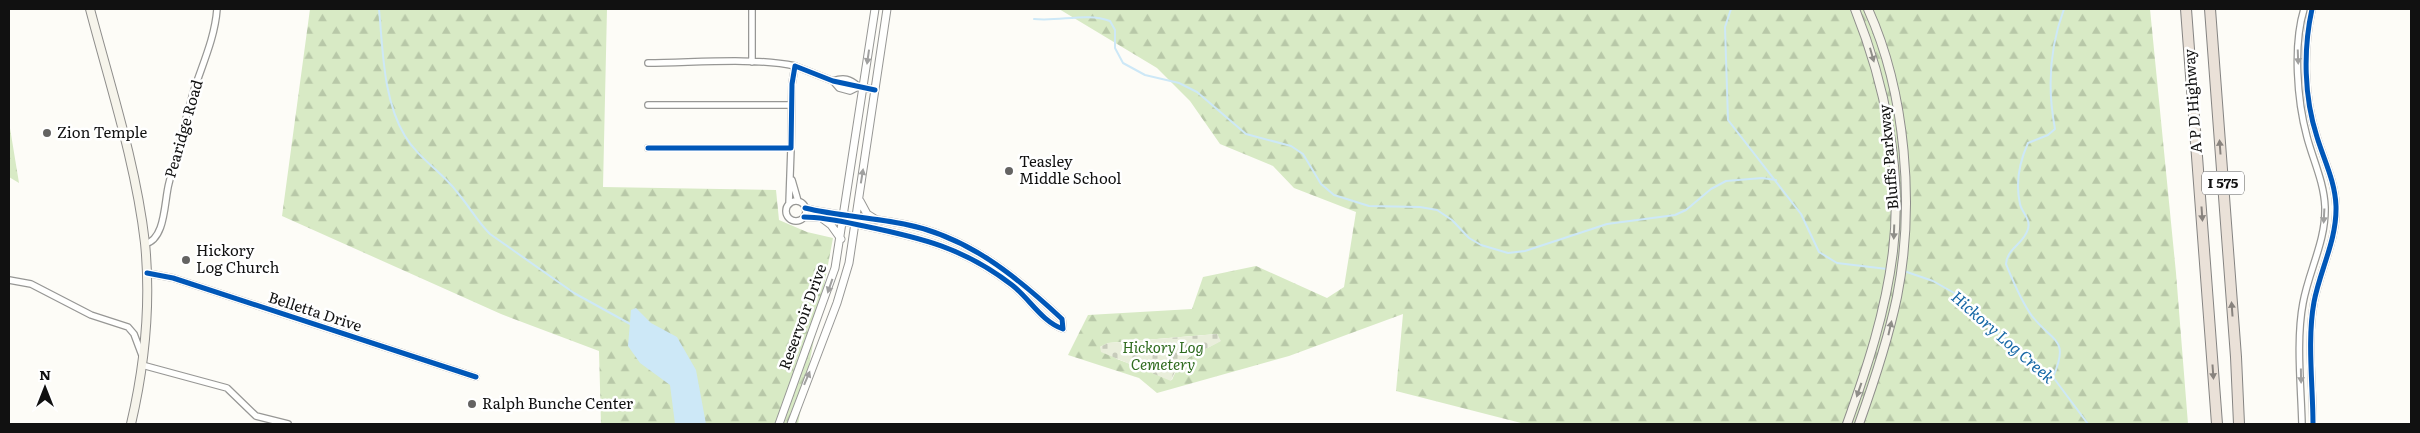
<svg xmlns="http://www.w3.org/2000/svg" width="2420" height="433" viewBox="0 0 2420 433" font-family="Literata,serif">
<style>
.forest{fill:url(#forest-firs);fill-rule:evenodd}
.cemetery{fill:url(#cemetery-stones)}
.water{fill:#cde8f7}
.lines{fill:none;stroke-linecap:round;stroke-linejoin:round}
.stream{stroke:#cde8f7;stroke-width:2}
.minor-casing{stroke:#979795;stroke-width:8}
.tertiary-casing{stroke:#979795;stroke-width:9}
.secondary-casing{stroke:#8e8d8b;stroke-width:10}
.motorway-casing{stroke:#858482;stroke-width:12}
.minor{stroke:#fffffe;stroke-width:5.5}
.tertiary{stroke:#fffffe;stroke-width:7}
.secondary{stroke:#f6f4eb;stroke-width:8}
.motorway{stroke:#eae1d8;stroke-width:10}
.cycleway-casing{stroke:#fff;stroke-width:8}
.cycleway{stroke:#0057b8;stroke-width:5}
.oneway{fill:#8f8e89}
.oneway2{fill:#a0a09f}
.oneway3{fill:#88837e}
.poi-dot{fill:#646362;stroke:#fff;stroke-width:2}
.labels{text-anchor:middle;stroke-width:5;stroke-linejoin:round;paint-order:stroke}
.shield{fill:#fff;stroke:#585858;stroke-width:1}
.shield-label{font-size:14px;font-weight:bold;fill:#111}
.street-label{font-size:15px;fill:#111;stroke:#fff}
.poi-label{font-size:15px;fill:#111;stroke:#fff;text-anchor:start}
.park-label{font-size:15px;font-style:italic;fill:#2f6b1f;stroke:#fff}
.water-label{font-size:16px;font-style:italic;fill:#1768a6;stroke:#fff}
</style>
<defs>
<pattern id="forest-firs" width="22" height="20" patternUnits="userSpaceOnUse" patternTransform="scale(1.25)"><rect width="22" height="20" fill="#d8eac5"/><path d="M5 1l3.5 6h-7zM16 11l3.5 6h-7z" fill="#b8c8a8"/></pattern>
<pattern id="cemetery-stones" width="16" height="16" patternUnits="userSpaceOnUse" patternTransform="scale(1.25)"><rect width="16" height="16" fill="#e9eedb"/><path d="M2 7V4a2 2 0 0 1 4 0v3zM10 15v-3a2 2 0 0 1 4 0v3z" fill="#c7cbbb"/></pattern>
</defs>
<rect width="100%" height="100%" fill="#fdfcf7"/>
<path class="forest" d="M310 9H607L603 187 776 190 779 220 807 232 833 238 798 424H601L599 351 501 314 282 216Z
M1059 9H2150L2176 273 2188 424H1525L1396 391 1403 314 1289 356 1157 393 1139 378 1068 355 1088 315 1192 309 1203 277 1256 266 1327 298 1344 287 1356 212 1294 188 1273 166 1220 144 1190 101 1157 68ZM1217 334 1220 341C1199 354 1182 354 1172 380L1117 359 1100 347 1108 343Z
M9 122 19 183 9 177Z"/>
<path class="cemetery" d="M1217 334 1221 341C1199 354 1181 354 1171 381L1101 352 1100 347 1108 343Z"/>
<path class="water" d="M636 308 651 323 677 337 696 370 706 424H675L670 385 640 363 628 346 631 310Z"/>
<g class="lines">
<path class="stream" d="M379 9C383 50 383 100 405 136 418 158 442 172 457 192 469 206 477 221 490 234L574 293 632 325
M1731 9 1725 27 1728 120 1801 214 1819 252 1837 263 1887 269
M1034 19C1060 22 1086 12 1110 21L1115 30V48L1123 63 1145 75 1179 83 1197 92 1246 134 1291 146 1303 154 1321 184 1334 195 1369 206 1420 207 1437 210 1452 220 1469 238 1481 245 1508 253 1525 251 1607 224 1675 215 1686 210 1711 189 1726 181 1762 178 1776 180
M1904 271 1933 281 1956 294 1990 327 2053 377 2088 424
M2053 377C2070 338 2053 343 2032 316 2021 301 2013 281 2006 264 2007 248 2024 244 2028 229 2031 219 2022 213 2020 204 2015 182 2019 163 2028 143L2048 135 2055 129C2047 87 2049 49 2064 9"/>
<defs>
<path id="minor" d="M752 9V62
M2312 9C2303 50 2304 97 2317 137 2324 160 2335 181 2336 206 2337 240 2320 270 2314 302 2307 340 2313 386 2313 424
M648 63C693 63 752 57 795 66
M833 81 839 88 850 91 858 87
M833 81C844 77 850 79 858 86
M648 105H791
M648 148H791L792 84 795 66 833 81 875 90
M792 180 798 201
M786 211a10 10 0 1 1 20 0a10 10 0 1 1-20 0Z
M789 204 791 148
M804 217C824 217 845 222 864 226 922 238 964 248 1012 285 1030 299 1041 321 1063 329L1062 319C1016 276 967 236 904 224 871 217 837 216 805 208
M145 244C166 239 164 201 169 183 177 152 185 121 194 90 203 63 215 37 217 9
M147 273 173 278 476 377
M9 280 31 284 91 315 128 327 134 334 143 358
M142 365 227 388 256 416 288 424
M2302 424C2301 386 2296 340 2303 303 2309 270 2326 241 2325 207 2324 182 2313 160 2307 137 2297 100 2293 45 2304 9"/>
<path id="tertiary" d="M860 201 867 214 875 219
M823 219 831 225 841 239
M779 424 835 268 875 9
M791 424 837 303 849 263 887 9"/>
<path id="secondary" d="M90 9C110 85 136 164 145 243 151 304 145 364 131 424
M1847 424C1867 368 1886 311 1893 251 1903 170 1885 84 1855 9
M1859 424C1874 382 1888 340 1897 297 1915 206 1906 93 1868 9"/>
<path id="motorway" d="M2186 9 2217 424
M2210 9 2236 357 2239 424"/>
</defs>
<use href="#minor" class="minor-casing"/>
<use href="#tertiary" class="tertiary-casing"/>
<use href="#secondary" class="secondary-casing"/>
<use href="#motorway" class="motorway-casing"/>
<use href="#minor" class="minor"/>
<use href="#tertiary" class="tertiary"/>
<use href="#secondary" class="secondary"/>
<use href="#motorway" class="motorway"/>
<defs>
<path id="cycleway" d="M2312 9C2303 50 2304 97 2317 137 2324 160 2335 181 2336 206 2337 240 2320 270 2314 302 2307 340 2313 386 2313 424
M648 148H791L792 84 795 66 833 81 875 90
M804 217C824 217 845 222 864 226 922 238 964 248 1012 285 1030 299 1041 321 1063 329L1062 319C1016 276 967 236 904 224 871 217 837 216 805 208
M147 273 173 278 476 377"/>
</defs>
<use href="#cycleway" class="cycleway-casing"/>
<use href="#cycleway" class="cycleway"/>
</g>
<defs><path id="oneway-solid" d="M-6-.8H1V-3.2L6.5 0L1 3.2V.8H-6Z" transform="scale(1.25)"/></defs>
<g class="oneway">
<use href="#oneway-solid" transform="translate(1872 55) rotate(74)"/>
<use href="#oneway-solid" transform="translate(1894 232) rotate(92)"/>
<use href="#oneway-solid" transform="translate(1890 328) rotate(-77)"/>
<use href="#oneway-solid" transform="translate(1859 390) rotate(109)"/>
</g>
<g class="oneway2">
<use href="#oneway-solid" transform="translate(868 57) rotate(98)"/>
<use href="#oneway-solid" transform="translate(2298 57) rotate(88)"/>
<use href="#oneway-solid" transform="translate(862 176) rotate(-81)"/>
<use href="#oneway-solid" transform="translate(2324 216) rotate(93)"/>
<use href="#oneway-solid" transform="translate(830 286) rotate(109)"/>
<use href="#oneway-solid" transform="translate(2301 376) rotate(89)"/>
<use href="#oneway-solid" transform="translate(807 378) rotate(-67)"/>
</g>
<g class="oneway3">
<use href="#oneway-solid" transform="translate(2220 147) rotate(-94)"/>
<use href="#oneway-solid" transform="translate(2202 214) rotate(86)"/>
<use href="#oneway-solid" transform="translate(2232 309) rotate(-94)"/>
<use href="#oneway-solid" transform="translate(2213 372) rotate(86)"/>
</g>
<g class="poi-dot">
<circle cx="47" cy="133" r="5"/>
<circle cx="1009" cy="171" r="5"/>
<circle cx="186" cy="260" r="5"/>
<circle cx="472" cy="404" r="5"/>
</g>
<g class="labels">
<rect class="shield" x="2202" y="171.5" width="42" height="23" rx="4"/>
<g class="shield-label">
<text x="2223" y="188">I 575</text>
</g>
<g class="street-label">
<text transform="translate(2193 101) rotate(-94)" y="5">A P D Highway</text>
<text transform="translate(184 129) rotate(-74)" y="5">Pearidge Road</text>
<text transform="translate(1889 157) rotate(-95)" y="5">Bluffs Parkway</text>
<text transform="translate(315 312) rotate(18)" y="5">Belletta Drive</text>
<text transform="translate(803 317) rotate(-70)" y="5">Reservoir Drive</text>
</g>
<g class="poi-label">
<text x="57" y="138">Zion Temple</text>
<text x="1019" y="167">Teasley<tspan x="1019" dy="17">Middle School</tspan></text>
<text x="196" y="256">Hickory<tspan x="196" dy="17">Log Church</tspan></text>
<text x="482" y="409">Ralph Bunche Center</text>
</g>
<g class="park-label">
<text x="1163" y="353">Hickory Log<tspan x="1163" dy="17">Cemetery</tspan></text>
</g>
<g class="water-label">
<text transform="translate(2003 337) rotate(41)" y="6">Hickory Log Creek</text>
</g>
</g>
<rect width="2420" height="433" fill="none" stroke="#111111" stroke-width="20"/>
<g transform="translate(45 388)" stroke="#ffffff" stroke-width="4" paint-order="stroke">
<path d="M0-4L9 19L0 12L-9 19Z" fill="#111111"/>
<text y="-8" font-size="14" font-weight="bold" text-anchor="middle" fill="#111111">N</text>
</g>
</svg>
